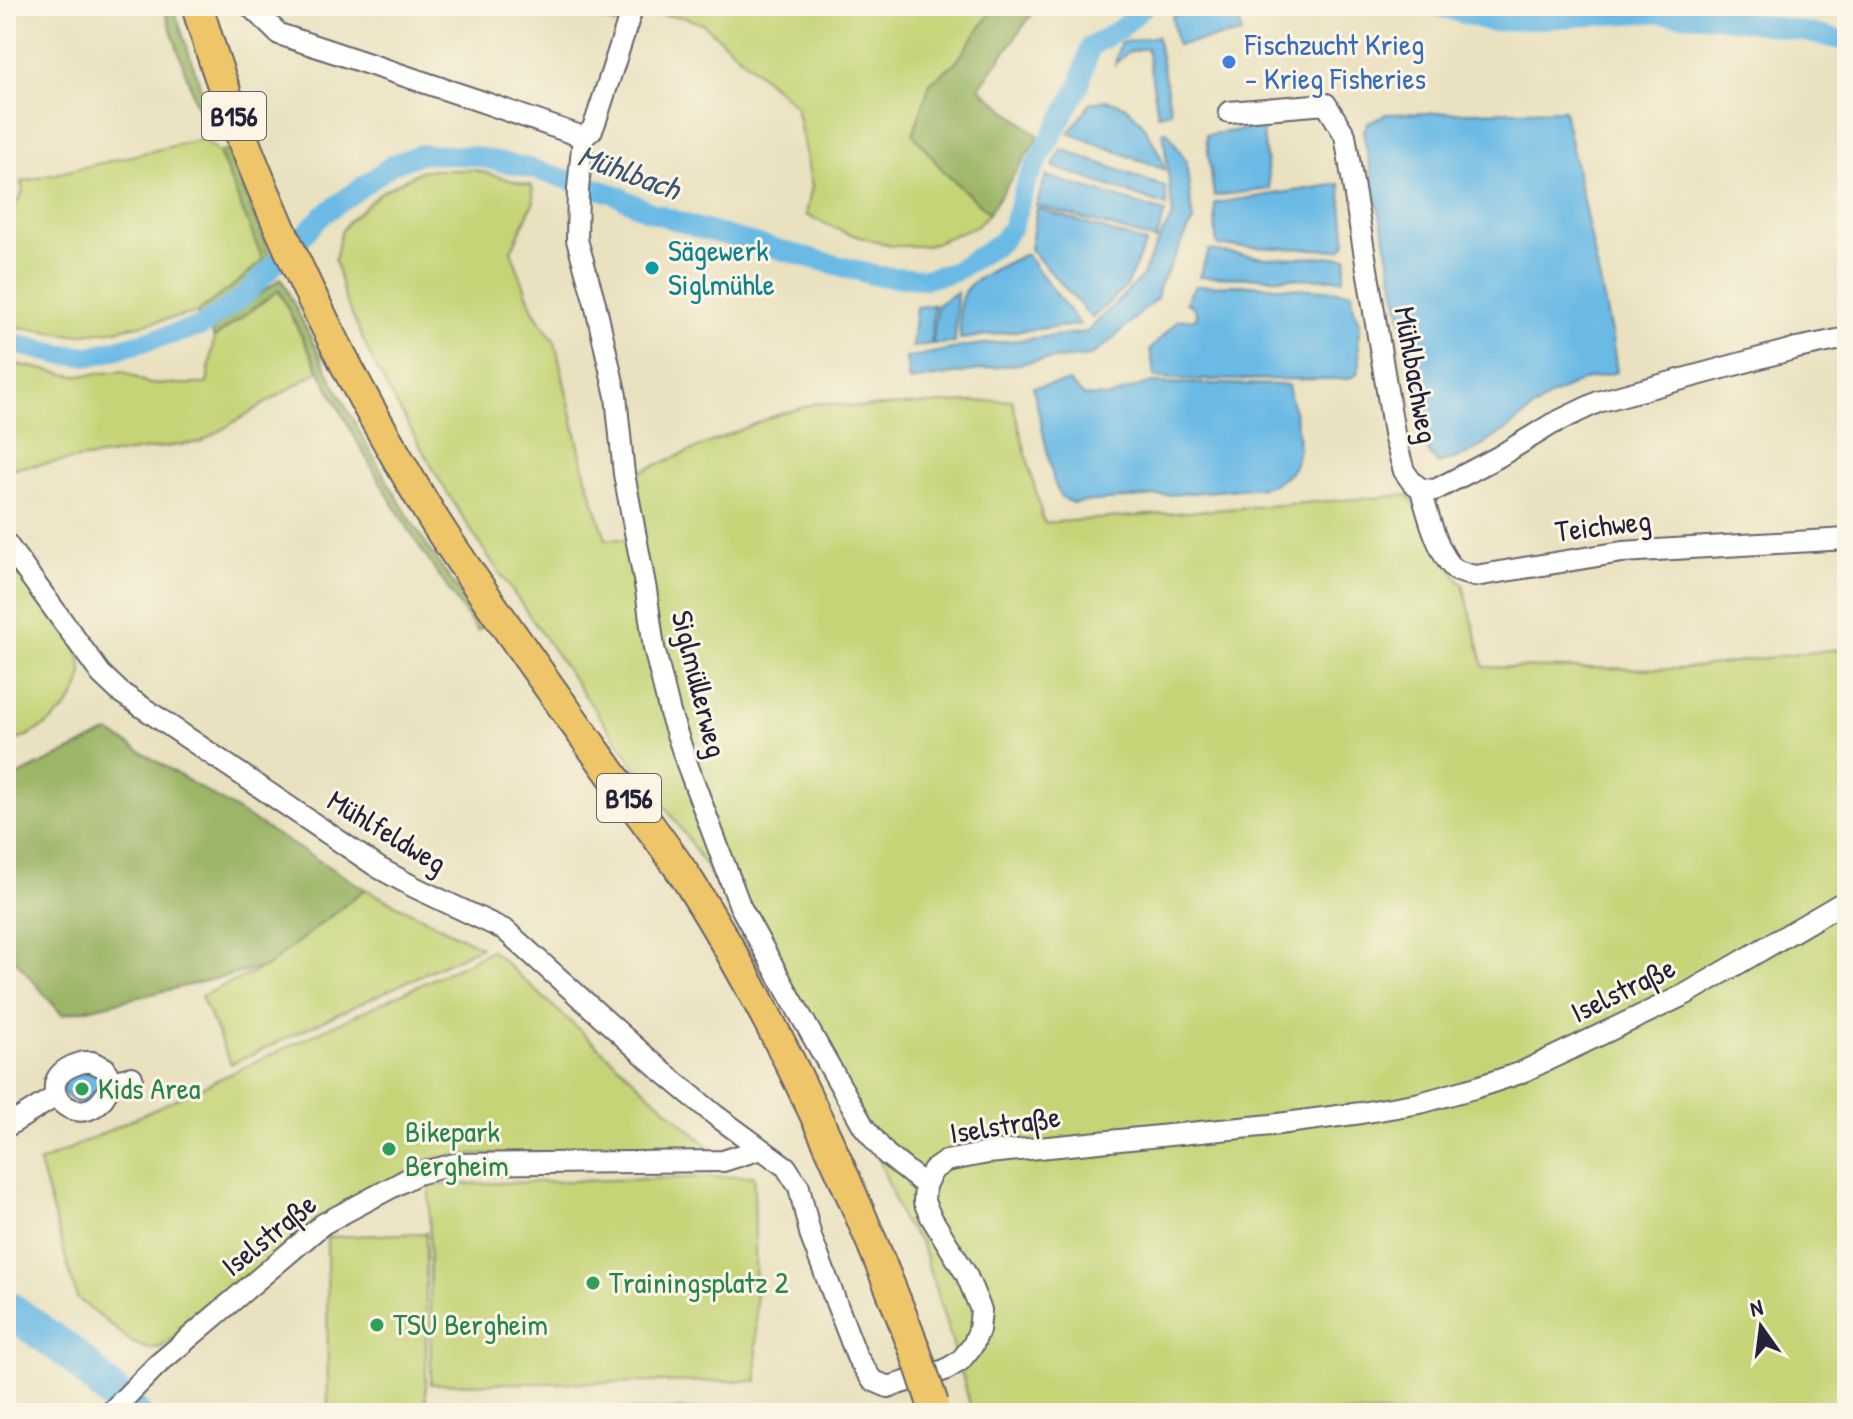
<svg xmlns="http://www.w3.org/2000/svg" width="1853" height="1419" viewBox="0 0 1853 1419" font-family="'Patrick Hand',sans-serif">
<style>
.green{fill:#c5d477;stroke:#747b59;stroke-width:2}
.forest{fill:#9cb668;stroke:#5f6c52;stroke-width:2}
.water{fill:#6abae5;stroke:#466e90;stroke-width:2}
.lines{fill:none;stroke-linecap:round;stroke-linejoin:round}
.canal{stroke:#6abae5;stroke-width:20}
.river{stroke:#6abae5;stroke-width:36}
.street-casing{stroke:#686569;stroke-width:24}
.primary-casing{stroke:#686569;stroke-width:34}
.street{stroke:#fff;stroke-width:20}
.primary{stroke:#eec569;stroke-width:30}
.primary-bridge-casing{stroke:#686569;stroke-width:34;stroke-linecap:butt}
.primary-bridge{stroke:#eec569;stroke-width:30}
.shop-dot{fill:#3f7fe0;stroke:#fcf5e5;stroke-width:3}
.culture-dot{fill:#0f9aa8;stroke:#fcf5e5;stroke-width:3}
.leisure-dot{fill:#2e9e5b;stroke:#fcf5e5;stroke-width:3}
.labels{text-anchor:middle;stroke-width:6;stroke-linejoin:round;paint-order:stroke}
.shield{fill:#fcf5e5;stroke:#63616e;stroke-width:2}
.shield-label{font-size:28px;font-weight:bold;fill:#22223b}
.shop-label{font-size:30px;fill:#366cbe;stroke:#fcf5e5;text-anchor:start}
.culture-label{font-size:30px;fill:#0d838f;stroke:#fcf5e5;text-anchor:start}
.street-label{font-size:30px;fill:#22223b;stroke:#fcf5e5}
.leisure-label{font-size:30px;fill:#27864d;stroke:#fcf5e5;text-anchor:start}
.water-label{font-size:32px;font-style:italic;fill:#3b5776;stroke:#fcf5e5}
</style>
<rect width="100%" height="100%" fill="#fcf5e5"/>
<filter id="ink" filterUnits="userSpaceOnUse"><feTurbulence type="fractalNoise" baseFrequency=".0125" numOctaves="2"/><feDisplacementMap in="SourceGraphic" scale="16" xChannelSelector="R" yChannelSelector="G"/><feConvolveMatrix kernelMatrix="1 2 1 2 8 2 1 2 1" color-interpolation-filters="sRGB"/></filter>
<filter id="wash" filterUnits="userSpaceOnUse"><feTurbulence type="fractalNoise" baseFrequency=".006" numOctaves="4" result="noise"/><feDisplacementMap in="SourceGraphic" scale="32" xChannelSelector="R" yChannelSelector="G"/><feGaussianBlur stdDeviation="1.8" result="paint"/><feColorMatrix in="noise" values="0 0 0 0 0 0 0 0 0 0 0 0 0 0 0 0 0 1.4 0 .05"/><feComposite in="paint" operator="in"/></filter>
<g filter="url(#wash)">
<rect width="100%" height="100%" fill="#e9e1bf"/>
<path class="green" d="M553 6H995L957 61 930 83 943 171 989 213 977 226 927 246H891L846 233 806 215 812 186 796 106 703 24 683 17 640 14 619 25Z
M202 139 219 152 263 260 238 282 196 313 110 331 72 335 6 325V221L23 192 21 182Z
M422 170H475L532 186 534 201 511 251 534 312 555 342 586 477 606 539 644 540 635 474 771 417 817 403 861 407 1012 400 1044 523 1408 495 1424 519 1459 581 1463 584 1484 667 1678 669 1847 648V1413H972L962 1374 921 1243 902 1220 863 1117 776 966 717 884 686 836 585 696 481 546 440 481 375 366 345 299 335 260 341 232 349 221 381 192Z
M278 290 319 371 201 442 6 469V362L75 376 123 371 149 384H207L214 338Z
M6 551C22 573 38 595 54 616 61 626 70 636 76 647 100 696 45 732 6 744Z
M365 889 481 947 231 1064 201 996 266 967Z
M491 950 709 1147 705 1151 467 1154 441 1157 420 1163 161 1347 149 1349 133 1343 77 1298 39 1163 467 963Z
M754 1176 757 1381 431 1384 429 1185Z
M426 1233V1413H328L327 1237Z
M743 1409V1413H438V1412Z"/>
<path class="forest" d="M163 6H173L211 118 202 121Z
M995 6H1038L979 88 1039 136 989 213 943 171 913 134 930 83 957 61Z
M227 149 273 263 239 291 200 318 196 313 238 282 263 260 219 152Z
M281 278C325 368 370 457 424 541 443 570 464 598 483 627L477 631C457 602 437 574 418 544 366 463 322 377 279 290L214 338 211 331Z
M109 732 365 889 266 967 62 1015 6 949V781Z"/>
<path class="water" d="M1227 6H1236L1242 33 1177 45 1172 16Z
M1157 36 1171 112 1158 115 1147 48 1128 52 1115 64 1120 43Z
M1105 100C1111 102 1119 103 1124 106 1141 115 1160 152 1165 170L1069 133 1091 103Z
M1564 110 1612 338 1617 372 1584 380 1550 396 1506 430 1468 454 1438 464 1429 453 1363 132 1368 123 1386 114Z
M1262 127 1270 189 1214 196 1206 135Z
M1163 131H1167L1186 161 1193 221 1160 285 1157 298 1106 345 1090 356 1043 360 909 381 906 358 968 346 1087 332 1142 277 1154 249 1173 215Z
M1061 149 1165 187 1167 206 1053 167Z
M1046 176 1165 212 1156 240 1036 205Z
M1340 184 1346 243 1340 250 1219 246 1216 240 1215 203Z
M1037 208 1146 243 1125 288 1092 318 1030 249Z
M1209 250 1265 258 1347 257 1343 279 1199 277Z
M1026 254 1080 325 1017 331 960 339C960 325 957 308 963 295 969 278 1010 262 1026 254Z
M1250 285 1352 292 1354 310 1360 323 1358 339 1360 363 1357 374 1348 379 1187 380 1155 377 1150 350 1178 320 1195 319 1197 315C1195 308 1193 305 1186 303L1191 292 1196 286Z
M957 292 955 343 933 344 937 305Z
M934 305 931 344 912 347 916 307Z
M1069 382 1084 396 1109 397 1148 383 1288 385C1293 414 1312 459 1282 479 1277 483 1270 485 1264 487L1072 503 1060 496 1054 482 1033 387Z
M96 1070 102 1085 89 1101 76 1103 62 1092 64 1080 76 1072Z"/>
<g class="lines">
<path class="canal" d="M1435 6 1491 22 1644 13 1716 17 1790 29 1847 41
M6 342 61 355 92 356 202 326 245 295 323 215 393 164 421 154 473 156 533 169 614 194 648 211 698 228 877 276 924 279 954 272 1002 241 1012 227 1027 180 1079 87 1090 47 1120 29 1145 6"/>
<path class="river" d="M6 1307 74 1356 132 1413"/>
</g>
</g>
<g filter="url(#ink)">
<g class="lines">
<defs>
<path id="street" d="M250 6 279 34 477 100 583 137 592 130 596 120 633 6
M1229 112 1326 104 1345 135 1395 439 1404 471 1412 482 1421 489 1435 490 1498 457 1552 424 1598 402 1797 348 1847 338
M583 137 578 189 577 240 595 303 616 396 624 474 646 590 654 648 670 713 687 764 740 906 784 986 864 1127 886 1154 925 1185
M1421 489C1426 509 1439 558 1456 570 1461 573 1469 574 1475 576L1622 552 1847 539
M6 543 101 674 120 692 379 868 414 887 505 930 663 1072 715 1115 786 1167 799 1187 811 1237 857 1357 872 1380 888 1387 945 1370 960 1361 973 1345 979 1330 981 1310 966 1274 931 1217 924 1202 925 1185 933 1170 946 1161 988 1153 1271 1125 1361 1113 1420 1103 1474 1088 1520 1073 1686 994 1847 900
M84 1062H92L105 1068 111 1082C89 1149 14 1080 84 1062Z
M111 1082 132 1077
M6 1127 56 1096
M110 1413 157 1365 323 1224 417 1174 455 1164 723 1161 761 1149"/>
<path id="primary" d="M197 6C239 146 299 280 369 408 393 450 416 493 443 534 498 617 557 698 615 779 640 814 668 849 691 885 782 1030 853 1188 914 1348"/>
</defs>
<use href="#street" class="street-casing"/>
<use href="#primary" class="primary-casing"/>
<use href="#street" class="street"/>
<use href="#primary" class="primary"/>
<defs>
<path id="primary-bridge" d="M914 1348 933 1404"/>
</defs>
<use href="#primary-bridge" class="primary-bridge-casing"/>
<use href="#primary-bridge" class="primary-bridge"/>
</g>
</g>
<circle class="shop-dot" cx="1229" cy="62" r="8"/>
<circle class="culture-dot" cx="652" cy="268" r="8"/>
<g class="leisure-dot">
<circle cx="82" cy="1089" r="8"/>
<circle cx="389" cy="1149" r="8"/>
<circle cx="593" cy="1283" r="8"/>
<circle cx="377" cy="1325" r="8"/>
</g>
<g class="labels">
<g class="shield">
<rect x="202" y="92" width="64" height="48" rx="6"/>
<rect x="597" y="774" width="64" height="48" rx="6"/>
</g>
<g class="shield-label">
<text x="234" y="126">B156</text>
<text x="629" y="808">B156</text>
</g>
<g class="shop-label">
<text x="1245" y="55">Fischzucht Krieg<tspan x="1245" dy="34">- Krieg Fisheries</tspan></text>
</g>
<g class="culture-label">
<text x="668" y="261">Sägewerk<tspan x="668" dy="34">Siglmühle</tspan></text>
</g>
<g class="street-label">
<text transform="translate(1416 375) rotate(80)" y="10">Mühlbachweg</text>
<text transform="translate(1603 526) rotate(-7)" y="10">Teichweg</text>
<text transform="translate(699 684) rotate(76)" y="10">Siglmüllerweg</text>
<text transform="translate(387 832) rotate(31)" y="10">Mühlfeldweg</text>
<text transform="translate(1623 990) rotate(-26)" y="10">Iselstraße</text>
<text transform="translate(1005 1125) rotate(-9)" y="10">Iselstraße</text>
<text transform="translate(269 1235) rotate(-39)" y="10">Iselstraße</text>
</g>
<g class="leisure-label">
<text x="98" y="1099">Kids Area</text>
<text x="405" y="1142">Bikepark<tspan x="405" dy="34">Bergheim</tspan></text>
<text x="609" y="1293">Trainingsplatz 2</text>
<text x="393" y="1335">TSU Bergheim</text>
</g>
<g class="water-label">
<text transform="translate(629 172) rotate(20)" y="11">Mühlbach</text>
</g>
</g>
<rect width="1853" height="1419" fill="none" stroke="#fcf5e5" stroke-width="32"/>
<g transform="translate(1761 1327) rotate(346)" stroke="#fcf5e5" stroke-width="6" paint-order="stroke">
<path d="M0-6L14 30L0 20L-14 30Z" fill="#22223b"/>
<text y="-12" font-size="22" font-weight="bold" text-anchor="middle" fill="#22223b">N</text>
</g>
</svg>
